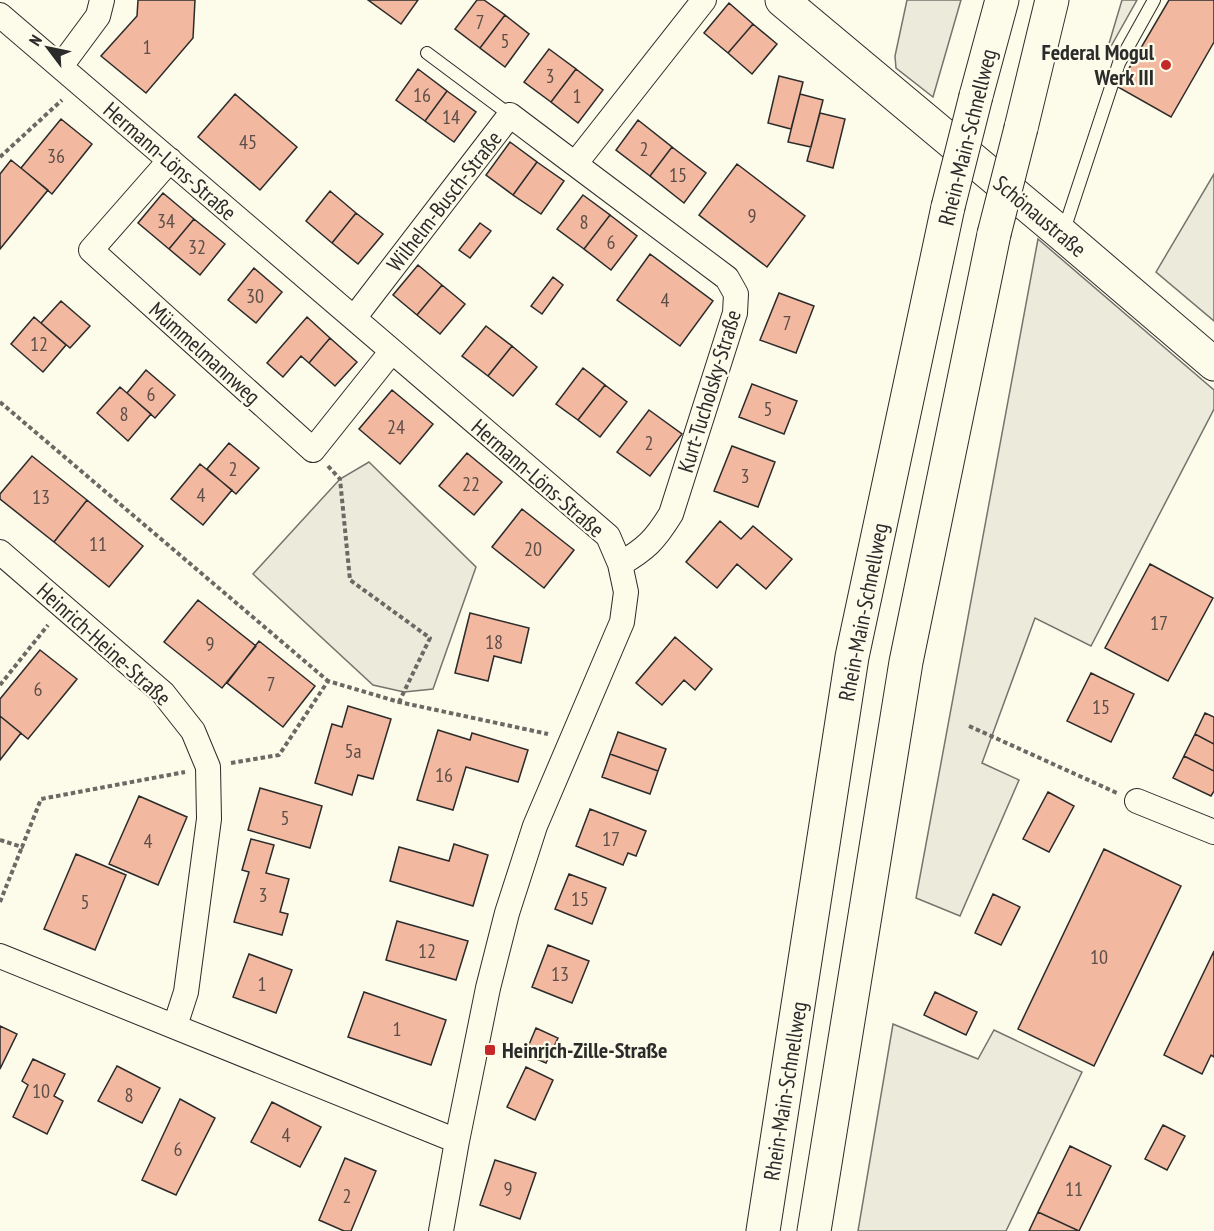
<svg xmlns="http://www.w3.org/2000/svg" width="1214" height="1231" viewBox="0 0 1214 1231" font-family="'PT Sans Narrow',sans-serif">
<style>
.green{fill:#ecebdb;stroke:#74746e;stroke-width:1.5}
.building{fill:#f2b8a0;stroke:#2b2b2b;stroke-width:1.5}
.lines{fill:none;stroke-linecap:round;stroke-linejoin:round}
.lane-casing{stroke:#2b2b2b;stroke-width:14}
.street-casing{stroke:#2b2b2b;stroke-width:26}
.secondary-casing{stroke:#2b2b2b;stroke-width:35}
.highway-casing{stroke:#2b2b2b;stroke-width:35}
.path{stroke:#6a6964;stroke-width:4;stroke-dasharray:4.5 3;stroke-linecap:butt}
.lane{stroke:#fdfbea;stroke-width:12}
.street{stroke:#fdfbea;stroke-width:24}
.secondary{stroke:#fdfbea;stroke-width:33}
.highway{stroke:#fdfbea;stroke-width:33}
.highway-bridge-casing{stroke:#2b2b2b;stroke-width:35;stroke-linecap:butt}
.highway-bridge{stroke:#fdfbea;stroke-width:33}
.poi-dot{fill:#c62828;stroke:#fdfbea;stroke-width:2}
.labels{text-anchor:middle;stroke-width:4.5;stroke-linejoin:round;paint-order:stroke}
.number-label{font-size:20px;fill:#5d4e48}
.poi-label{font-size:22px;font-weight:bold;fill:#2b2b2b;stroke:#fdfbea;text-anchor:end}
.street-label{font-size:22px;fill:#2b2b2b;stroke:#fdfbea}
</style>
<rect width="100%" height="100%" fill="#fdfbea"/>
<path class="green" d="M907 0H961L933 97 896 68 895 56Z
M1122 0H1137L1105 57Z
M1214 174V321L1156 272Z
M1038 239 1214 390V409L1091 646 1035 618 982 763 1019 780 960 916 916 898Z
M369 462 476 567 433 689 404 692 373 685 253 574 340 479Z
M893 1024 978 1059 994 1030 1082 1072 1006 1231H858Z"/>
<path class="building" d="M138 0H195L193 38 146 93 101 56 137 16Z
M368 0H418L401 24Z
M477 0H484L505 15 480 48 455 29Z
M1169 0H1214V42L1171 117 1118 87Z
M729 3 753 24 728 53 704 33Z
M505 15 529 34 505 67 480 48Z
M753 24 777 44 752 74 728 53Z
M549 49 576 69 551 102 524 82Z
M418 69 447 91 425 121 396 100Z
M576 69 603 90 578 123 551 102Z
M779 76 803 82 791 129 768 123Z
M447 91 476 112 454 142 425 121Z
M235 94 297 147 260 190 198 137Z
M800 94 823 100 811 147 788 142Z
M820 113 845 119 833 168 807 161Z
M61 119 92 144 52 194 21 168Z
M638 120 672 147 650 176 616 150Z
M510 142 537 162 513 195 486 175Z
M672 147 706 173 684 203 650 176Z
M11 160 48 190 0 249V174Z
M537 162 564 181 541 214 513 195Z
M737 164 805 216 767 267 699 215Z
M330 191 356 213 332 243 306 221Z
M163 193 194 219 169 249 138 223Z
M583 195 610 215 584 249 557 229Z
M356 213 383 234 358 264 332 243Z
M610 215 637 236 611 270 584 249Z
M194 219 225 244 200 275 169 249Z
M480 223 491 231 470 258 459 250Z
M650 254 713 301 680 346 617 300Z
M418 265 442 285 417 315 393 295Z
M254 268 282 292 256 323 228 300Z
M553 277 563 285 542 314 531 306Z
M442 285 465 304 440 334 417 315Z
M779 293 814 306 796 353 760 340Z
M61 301 90 326 70 348 41 323Z
M34 317 66 345 43 372 11 344Z
M307 317 330 338 309 363 301 356 283 377 267 363Z
M486 326 512 346 488 376 462 356Z
M330 338 357 362 335 386 309 363Z
M512 346 537 367 513 396 488 376Z
M583 368 605 385 578 420 556 404Z
M146 370 175 395 155 418 127 393Z
M752 384 797 401 784 434 739 417Z
M605 385 627 402 600 437 578 420Z
M120 387 151 414 128 441 97 413Z
M392 390 433 424 400 464 359 429Z
M649 410 682 434 650 476 617 452Z
M229 443 259 468 236 494 207 469Z
M732 446 775 462 758 507 714 491Z
M467 453 502 482 474 515 439 486Z
M32 456 87 500 54 542 0 499V494Z
M200 464 232 490 203 525 171 499Z
M87 500 143 546 109 587 54 542Z
M522 509 574 550 544 588 492 547Z
M720 521 741 539 753 526 792 559 766 589 737 564 717 588 686 562Z
M1150 564 1213 598 1168 681 1105 648Z
M198 600 256 646 222 688 164 642Z
M470 613 529 628 521 663 494 656 488 681 455 673Z
M675 637 712 669 695 690 684 680 662 705 636 683Z
M259 641 315 686 283 727 227 683Z
M40 650 77 679 28 739 0 716V699Z
M1091 673 1134 694 1111 742 1067 721Z
M348 706 391 719 373 779 358 775 352 795 315 783 332 724 342 727Z
M1205 713 1214 717V744L1195 734Z
M0 716 21 733 0 760Z
M438 730 470 740 472 733 528 750 518 782 466 767 453 810 417 800Z
M618 732 666 749 658 771 610 754Z
M1195 734 1214 744V771L1184 756Z
M610 754 658 771 650 794 602 777Z
M1184 756 1214 771V791L1211 796 1173 778Z
M260 788 322 806 310 848 248 830Z
M1048 792 1074 806 1049 852 1023 839Z
M139 796 187 817 158 885 109 864Z
M590 809 646 831 636 856 628 853 623 865 576 846Z
M251 839 274 845 266 873 289 879 280 912 288 914 282 935 234 922 249 872 242 870Z
M454 844 488 855 473 906 390 881 399 847 449 861Z
M1104 849 1181 886 1094 1066 1018 1029Z
M76 854 126 875 95 950 44 929Z
M569 874 606 888 592 924 555 909Z
M993 894 1020 907 1001 945 975 933Z
M397 921 468 941 456 980 386 960Z
M548 945 589 961 572 1003 532 987Z
M1214 951V1057L1211 1055 1202 1074 1164 1055Z
M249 954 292 970 276 1013 233 997Z
M364 992 446 1020 431 1065 348 1037Z
M935 992 977 1012 966 1035 924 1015Z
M0 1026 17 1034 0 1069Z
M536 1028 558 1038 546 1063 525 1054Z
M33 1059 65 1074 54 1096 63 1101 47 1134 13 1117 28 1085 22 1081Z
M117 1066 160 1088 142 1123 98 1101Z
M526 1067 553 1080 535 1120 507 1107Z
M180 1099 215 1118 176 1195 142 1180Z
M272 1102 321 1127 300 1167 251 1142Z
M1163 1125 1185 1136 1167 1170 1145 1159Z
M1070 1146 1111 1166 1079 1231 1038 1212Z
M345 1158 376 1171 351 1231H344L319 1220Z
M495 1160 536 1173 520 1219 480 1205Z
M1038 1212 1079 1231H1029Z"/>
<g class="lines">
<defs>
<path id="lane" d="M427 53 510 115
M1063 233 1119 63 1154 0"/>
<path id="street" d="M0 15 608 536 620 564 626 592 622 622 535 826 507 913 488 988 457 1141 441 1231
M61 66 98 16 102 0
M170 160 91 250 313 450 392 351
M575 164 727 278 736 294 735 313 671 514C655 540 646 549 620 564
M354 318 510 115 575 164 704 0
M0 552 163 693 193 731 208 767 209 819 186 992 175 1026
M1137 801 1214 832
M0 956 457 1141"/>
<path id="secondary" d="M782 0 1063 235 1214 364"/>
<path id="highway" d="M976 96 1002 0
M1021 128 1052 0
M763 1231 852 657 948 207
M814 1231 906 662 994 234"/>
</defs>
<use href="#lane" class="lane-casing"/>
<use href="#street" class="street-casing"/>
<use href="#secondary" class="secondary-casing"/>
<use href="#highway" class="highway-casing"/>
<path class="path" d="M0 157 62 100
M0 402 328 681
M328 466 340 479 350 580 430 638 399 702
M0 685 48 625
M969 726 1117 793
M231 763 279 755 328 681 399 702 548 734
M0 840 22 847 41 799 185 772
M0 902 22 847"/>
<use href="#lane" class="lane"/>
<use href="#street" class="street"/>
<use href="#secondary" class="secondary"/>
<use href="#highway" class="highway"/>
<defs>
<path id="highway-bridge" d="M948 207 976 96
M994 234 1021 128"/>
</defs>
<use href="#highway-bridge" class="highway-bridge-casing"/>
<use href="#highway-bridge" class="highway-bridge"/>
</g>
<g class="poi-dot">
<circle cx="1166" cy="65" r="6"/>
<rect x="484" y="1044" width="12" height="12" rx="3"/>
</g>
<g class="labels">
<g class="number-label">
<text x="480" y="29">7</text>
<text x="505" y="48">5</text>
<text x="147" y="54">1</text>
<text x="550" y="83">3</text>
<text x="422" y="102">16</text>
<text x="577" y="103">1</text>
<text x="451" y="124">14</text>
<text x="248" y="149">45</text>
<text x="644" y="156">2</text>
<text x="56" y="163">36</text>
<text x="678" y="182">15</text>
<text x="752" y="223">9</text>
<text x="166" y="228">34</text>
<text x="584" y="229">8</text>
<text x="611" y="249">6</text>
<text x="197" y="254">32</text>
<text x="255" y="303">30</text>
<text x="665" y="307">4</text>
<text x="787" y="330">7</text>
<text x="39" y="351">12</text>
<text x="151" y="401">6</text>
<text x="768" y="416">5</text>
<text x="124" y="421">8</text>
<text x="396" y="434">24</text>
<text x="649" y="450">2</text>
<text x="233" y="476">2</text>
<text x="745" y="483">3</text>
<text x="471" y="491">22</text>
<text x="201" y="502">4</text>
<text x="41" y="504">13</text>
<text x="98" y="551">11</text>
<text x="533" y="556">20</text>
<text x="1159" y="630">17</text>
<text x="494" y="649">18</text>
<text x="210" y="651">9</text>
<text x="271" y="691">7</text>
<text x="38" y="696">6</text>
<text x="1101" y="714">15</text>
<text x="353" y="758">5a</text>
<text x="444" y="782">16</text>
<text x="285" y="825">5</text>
<text x="611" y="846">17</text>
<text x="148" y="848">4</text>
<text x="263" y="902">3</text>
<text x="580" y="906">15</text>
<text x="85" y="909">5</text>
<text x="427" y="958">12</text>
<text x="1099" y="964">10</text>
<text x="560" y="981">13</text>
<text x="262" y="991">1</text>
<text x="397" y="1036">1</text>
<text x="41" y="1098">10</text>
<text x="129" y="1102">8</text>
<text x="286" y="1142">4</text>
<text x="178" y="1156">6</text>
<text x="508" y="1196">9</text>
<text x="1074" y="1196">11</text>
<text x="347" y="1203">2</text>
</g>
<g class="poi-label">
<text x="1154" y="60">Federal Mogul<tspan x="1154" dy="25">Werk III</tspan></text>
<text x="502" y="1058" text-anchor="start">Heinrich-Zille-Straße</text>
</g>
<g class="street-label">
<text transform="translate(967 137) rotate(-76)" y="8">Rhein-Main-Schnellweg</text>
<text transform="translate(170 161) rotate(41)" y="8">Hermann-Löns-Straße</text>
<text transform="translate(444 201) rotate(-52)" y="8">Wilhelm-Busch-Straße</text>
<text transform="translate(1040 216) rotate(40)" y="8">Schönaustraße</text>
<text transform="translate(205 353) rotate(42)" y="8">Mümmelmannweg</text>
<text transform="translate(709 391) rotate(-73)" y="8">Kurt-Tucholsky-Straße</text>
<text transform="translate(538 478) rotate(41)" y="8">Hermann-Löns-Straße</text>
<text transform="translate(863 612) rotate(-79)" y="8">Rhein-Main-Schnellweg</text>
<text transform="translate(104 644) rotate(42)" y="8">Heinrich-Heine-Straße</text>
<text transform="translate(785 1091) rotate(-81)" y="8">Rhein-Main-Schnellweg</text>
</g>
</g>
<g transform="translate(48 48) rotate(302)" stroke="#fdfbea" stroke-width="4.5" paint-order="stroke">
<path d="M0-4.5L10 22L0 15L-10 22Z" fill="#2b2b2b"/>
<text y="-9" font-size="16" font-weight="bold" text-anchor="middle" fill="#2b2b2b">N</text>
</g>
</svg>
